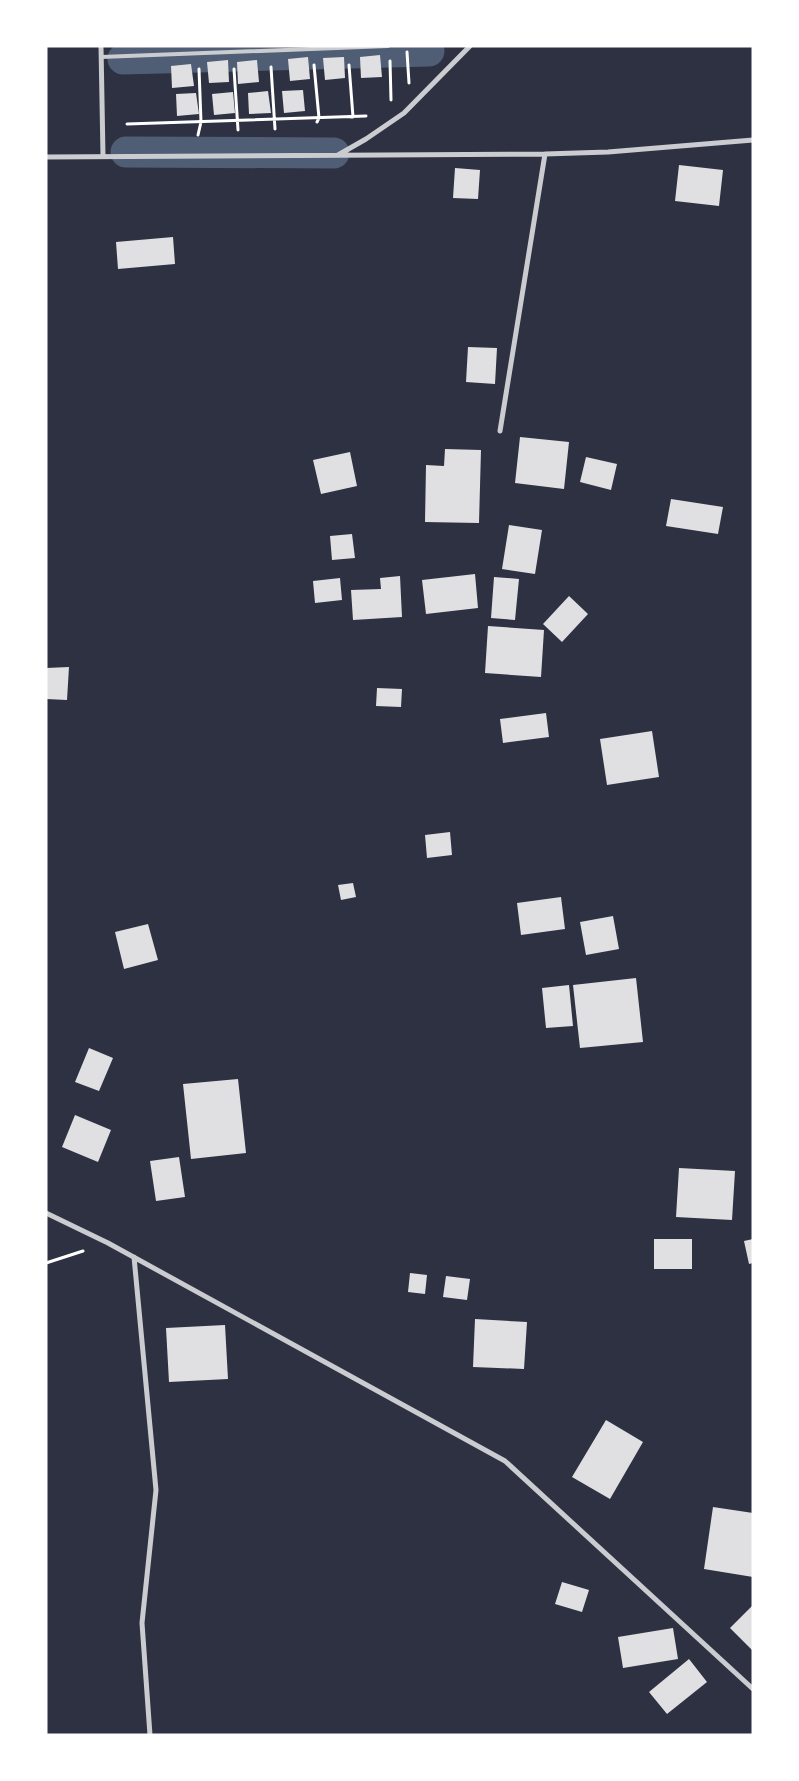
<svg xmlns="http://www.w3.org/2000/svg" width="799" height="1781" viewBox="0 0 799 1781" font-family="Cabin,sans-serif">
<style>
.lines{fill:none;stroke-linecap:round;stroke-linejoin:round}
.canal{stroke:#4f5d75;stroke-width:31}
.building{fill:#e0e0e3}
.path{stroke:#fff;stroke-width:3}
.service{stroke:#caccd0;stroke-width:4}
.minor{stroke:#caccd0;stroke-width:5}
</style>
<rect width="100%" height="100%" fill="#2d3142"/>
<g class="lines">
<path class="canal" d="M123 59 429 51
M126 152 334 153"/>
</g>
<path class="building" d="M380 55 382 77 361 78 360 57Z
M308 57 310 79 290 81 288 59Z
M344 57 345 78 325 80 323 58Z
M228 60 229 82 209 83 207 62Z
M257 60 259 82 238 84 237 62Z
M191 64 194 86 172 88 171 66Z
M303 90 305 111 284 113 282 91Z
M268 91 271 113 249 114 248 93Z
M233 92 235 113 214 115 212 94Z
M196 93 199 114 177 116 176 94Z
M679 165 723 170 719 206 675 201Z
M455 168 480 170 478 199 453 198Z
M173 237 175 264 118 269 116 242Z
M468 347 497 348 495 384 466 382Z
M520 437 569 442 564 489 515 483Z
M445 449 481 450 479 523 425 522 426 465 444 466Z
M350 452 357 486 321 494 313 460Z
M586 457 617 464 611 490 580 482Z
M671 499 723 507 718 534 666 526Z
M509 525 542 530 535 574 502 569Z
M352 534 355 558 332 560 330 536Z
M475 574 478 608 426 614 422 580Z
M400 576 402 617 353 620 351 590 381 589 380 578Z
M494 577 519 579 515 620 491 618Z
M340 578 342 600 315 603 313 581Z
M569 596 588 614 562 642 543 624Z
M488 626 544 630 541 677 485 673Z
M69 667 67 700 46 699V668Z
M377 688 402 689 401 707 376 706Z
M546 713 549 737 503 743 500 719Z
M652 731 659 777 607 785 600 739Z
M450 832 452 855 427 858 425 835Z
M353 883 356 897 341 900 338 885Z
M561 897 565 929 521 935 517 903Z
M613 916 619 949 586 955 580 922Z
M148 924 158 960 124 969 115 932Z
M636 978 643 1042 580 1048 573 985Z
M569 985 573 1026 546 1028 542 988Z
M89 1048 113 1058 99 1091 75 1082Z
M238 1079 246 1153 191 1159 183 1084Z
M75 1115 111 1130 98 1162 62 1147Z
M179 1157 185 1197 156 1201 150 1161Z
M679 1168 735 1171 732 1220 676 1217Z
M654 1239H692V1269H654Z
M753 1239V1263L749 1264 744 1241Z
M410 1273 427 1275 425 1294 408 1292Z
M446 1276 470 1279 467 1300 443 1297Z
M475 1319 527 1322 524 1369 473 1367Z
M225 1325 228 1379 169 1382 166 1328Z
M606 1420 643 1442 610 1499 572 1477Z
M713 1507 753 1513V1577L704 1569Z
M562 1582 589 1590 582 1612 555 1604Z
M753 1605V1651L730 1628Z
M673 1628 678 1659 623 1668 618 1637Z
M689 1659 707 1682 667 1714 649 1692Z"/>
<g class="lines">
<path class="path" d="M407 52 409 83
M390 61 391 100
M314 65 319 118 317 122
M349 65 353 117H351
M271 67 275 129
M234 69 238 130
M127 124 366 116
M198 135 201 122 199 69
M46 1263 83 1251"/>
<path class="service" d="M101 57 388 46"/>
<path class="minor" d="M101 46 103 156
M338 155 366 139 404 113 470 46
M46 157 545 154 608 152 753 140
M500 431 545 154
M46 1213 108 1243 505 1461 753 1689
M134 1257 156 1490 142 1623 150 1735"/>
</g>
<rect width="799" height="1781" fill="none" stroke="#ffffff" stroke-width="95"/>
</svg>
